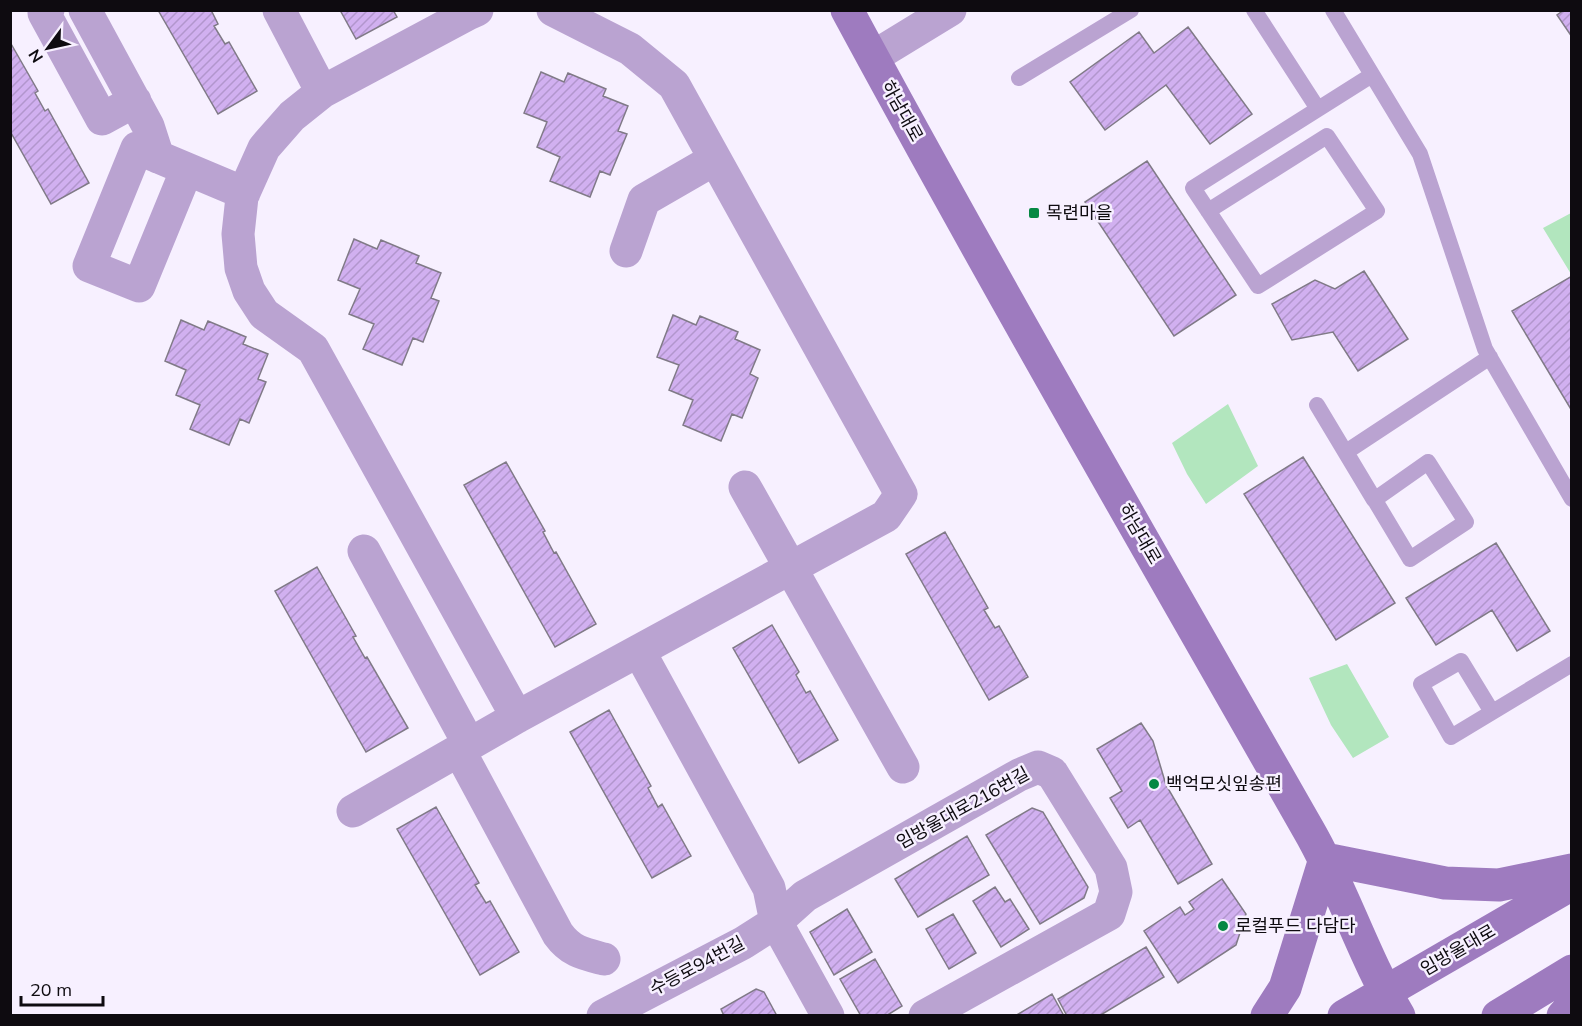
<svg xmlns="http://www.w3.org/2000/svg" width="1582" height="1026" viewBox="0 0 1582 1026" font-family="Mulish,'Noto Sans KR',sans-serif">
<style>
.park{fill:#b2e6be}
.building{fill:url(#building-hatch);stroke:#807a87;stroke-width:1.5}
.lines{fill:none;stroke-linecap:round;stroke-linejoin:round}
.service{stroke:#baa3d1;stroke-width:16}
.minor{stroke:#baa3d1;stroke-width:33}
.secondary{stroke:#9e7bbf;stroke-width:33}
.poi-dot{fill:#068843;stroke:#f7f0ff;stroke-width:2}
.labels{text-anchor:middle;stroke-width:5;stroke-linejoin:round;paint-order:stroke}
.street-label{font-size:18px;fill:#0e0b10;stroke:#f7f0ff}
.poi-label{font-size:18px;fill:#0e0b10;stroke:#f7f0ff;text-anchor:start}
</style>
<defs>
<pattern id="building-hatch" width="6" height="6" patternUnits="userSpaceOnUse" patternTransform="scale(1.5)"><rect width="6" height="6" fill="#d1b0f0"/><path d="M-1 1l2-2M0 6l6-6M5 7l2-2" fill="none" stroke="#b296cd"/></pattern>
</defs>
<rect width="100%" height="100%" fill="#f7f0ff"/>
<path class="park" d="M1571 213V274L1543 228Z
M1228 404 1258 466 1206 504 1187 474 1172 443Z
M1347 664 1389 737 1353 758 1331 725 1309 678Z"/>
<path class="building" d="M158 10H211L218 24 214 26 225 44 229 42 257 91 218 114Z
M340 10H393L397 17 356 39Z
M1564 10H1572V37L1557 15Z
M1188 27 1252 114 1210 144 1166 85 1105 130 1070 82 1139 32 1154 53Z
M10 42 38 91 35 93 45 111 48 109 89 183 51 204 10 131Z
M541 72 564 82 568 73 606 89 603 96 628 106 618 131 627 134 610 175 600 171 590 197 550 181 560 157 537 147 547 122 524 113Z
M1147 161 1236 295 1174 336 1085 202Z
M354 239 377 249 381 240 419 256 416 263 441 273 431 298 439 301 423 342 413 338 402 365 363 349 374 324 349 314 360 289 338 280Z
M1364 271 1408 339 1358 371 1333 332 1292 340 1272 304 1315 280 1335 289Z
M1572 276V411L1512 311Z
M673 315 696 325 700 316 738 332 735 339 760 350 750 374 758 378 742 418 732 414 721 441 683 425 693 400 669 390 679 365 657 357Z
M181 320 204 330 208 321 246 337 243 344 268 354 258 379 266 382 249 423 240 419 229 445 190 429 200 405 176 395 186 370 165 361Z
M1303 457 1395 603 1336 640 1244 494Z
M506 462 545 531 543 532 554 553 556 552 596 624 555 647 464 485Z
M945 532 988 608 984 610 995 628 999 626 1028 677 989 700 906 554Z
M1496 543 1550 631 1517 651 1492 610 1436 645 1406 598Z
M317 567 356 636 353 637 365 658 367 657 408 728 366 752 275 591Z
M772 625 799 672 796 675 806 693 810 691 838 740 799 763 733 648Z
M609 710 651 786 648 788 658 807 662 804 691 856 652 878 570 732Z
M1141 723 1153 741 1166 785 1212 864 1178 884 1140 820 1128 828 1110 798 1122 791 1097 749Z
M436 807 479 883 475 885 486 903 490 901 519 952 480 975 397 829Z
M1032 808 1043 812 1088 887 1084 898 1040 924 986 835Z
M967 836 989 875 918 917 895 879Z
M1222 879 1246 914 1236 945 1178 983 1144 931 1180 907 1185 915 1194 909 1189 902Z
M995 887 1005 902 1010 899 1029 929 1001 947 973 901Z
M847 909 872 952 834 975 810 932Z
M953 914 976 953 949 969 926 929Z
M1146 947 1164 977 1099 1016H1067L1058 999Z
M875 959 902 1006 886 1016H861L840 979Z
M756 989 764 992 777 1016H724L721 1009Z
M1052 994 1064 1016H1015Z"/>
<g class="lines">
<path class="service" d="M1254 10 1318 109
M1333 10 1420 154 1485 349 1572 499
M1019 78 1131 10
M1208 211 1327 136 1377 211 1258 286 1193 188 1372 75
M1317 405 1374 500 1428 462 1466 522 1410 559 1346 452 1490 357
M1492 712 1461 661 1421 684 1451 737 1572 664"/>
<path class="minor" d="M48 10 44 13 102 119 135 101
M85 10 148 126 158 157
M279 10 322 92 292 116 264 148 242 197 238 234 241 268 249 291 264 314 313 349 517 717
M873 57 950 10
M322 92 468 14 477 10
M187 169 139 286 89 266 137 148 244 193
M626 251 644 200 715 159
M745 487 903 767
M364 551 469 744
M639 651 769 888 776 922 828 1016
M459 750 558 934C571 952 584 954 604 959
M353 811 517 717 886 516 901 494 674 85 630 49 553 10
M603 1016 743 943 776 922 805 896 1019 775 1038 767 1052 773 1111 868 1116 892 1109 914 925 1016"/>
<path class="secondary" d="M847 10C996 286 1153 557 1308 829 1343 889 1363 956 1399 1016
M1325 859 1445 883 1499 885 1572 870
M1267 1016 1285 988 1325 859
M1344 1016 1572 884
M1498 1016 1572 971
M1563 1016 1572 1006"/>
</g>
<g class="poi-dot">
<rect x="1028" y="207" width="12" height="12" rx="3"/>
<circle cx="1154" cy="784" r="6"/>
<circle cx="1223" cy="926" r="6"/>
</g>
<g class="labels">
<g class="street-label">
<text transform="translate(902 111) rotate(61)" y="6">하남대로</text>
<text transform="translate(1140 534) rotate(60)" y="6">하남대로</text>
<text transform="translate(963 808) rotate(-29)" y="6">임방울대로216번길</text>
<text transform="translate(1458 950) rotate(-30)" y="6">임방울대로</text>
<text transform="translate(697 966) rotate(-28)" y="6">수등로94번길</text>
</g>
<g class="poi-label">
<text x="1046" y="219">목련마을</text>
<text x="1166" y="790">백억모싯잎송편</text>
<text x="1235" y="932">로컬푸드 다담다</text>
</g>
</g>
<rect width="1582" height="1026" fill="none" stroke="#0e0b10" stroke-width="24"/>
<g transform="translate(48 48) rotate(237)" stroke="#f7f0ff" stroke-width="4.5" paint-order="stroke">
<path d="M0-4.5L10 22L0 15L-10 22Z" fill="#0e0b10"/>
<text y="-9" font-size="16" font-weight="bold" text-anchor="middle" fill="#0e0b10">N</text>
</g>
<path d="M21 996v9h82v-9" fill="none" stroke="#0e0b10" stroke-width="3"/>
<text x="30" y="996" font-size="18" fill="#0e0b10" stroke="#f7f0ff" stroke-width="4.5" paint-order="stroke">20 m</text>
</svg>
